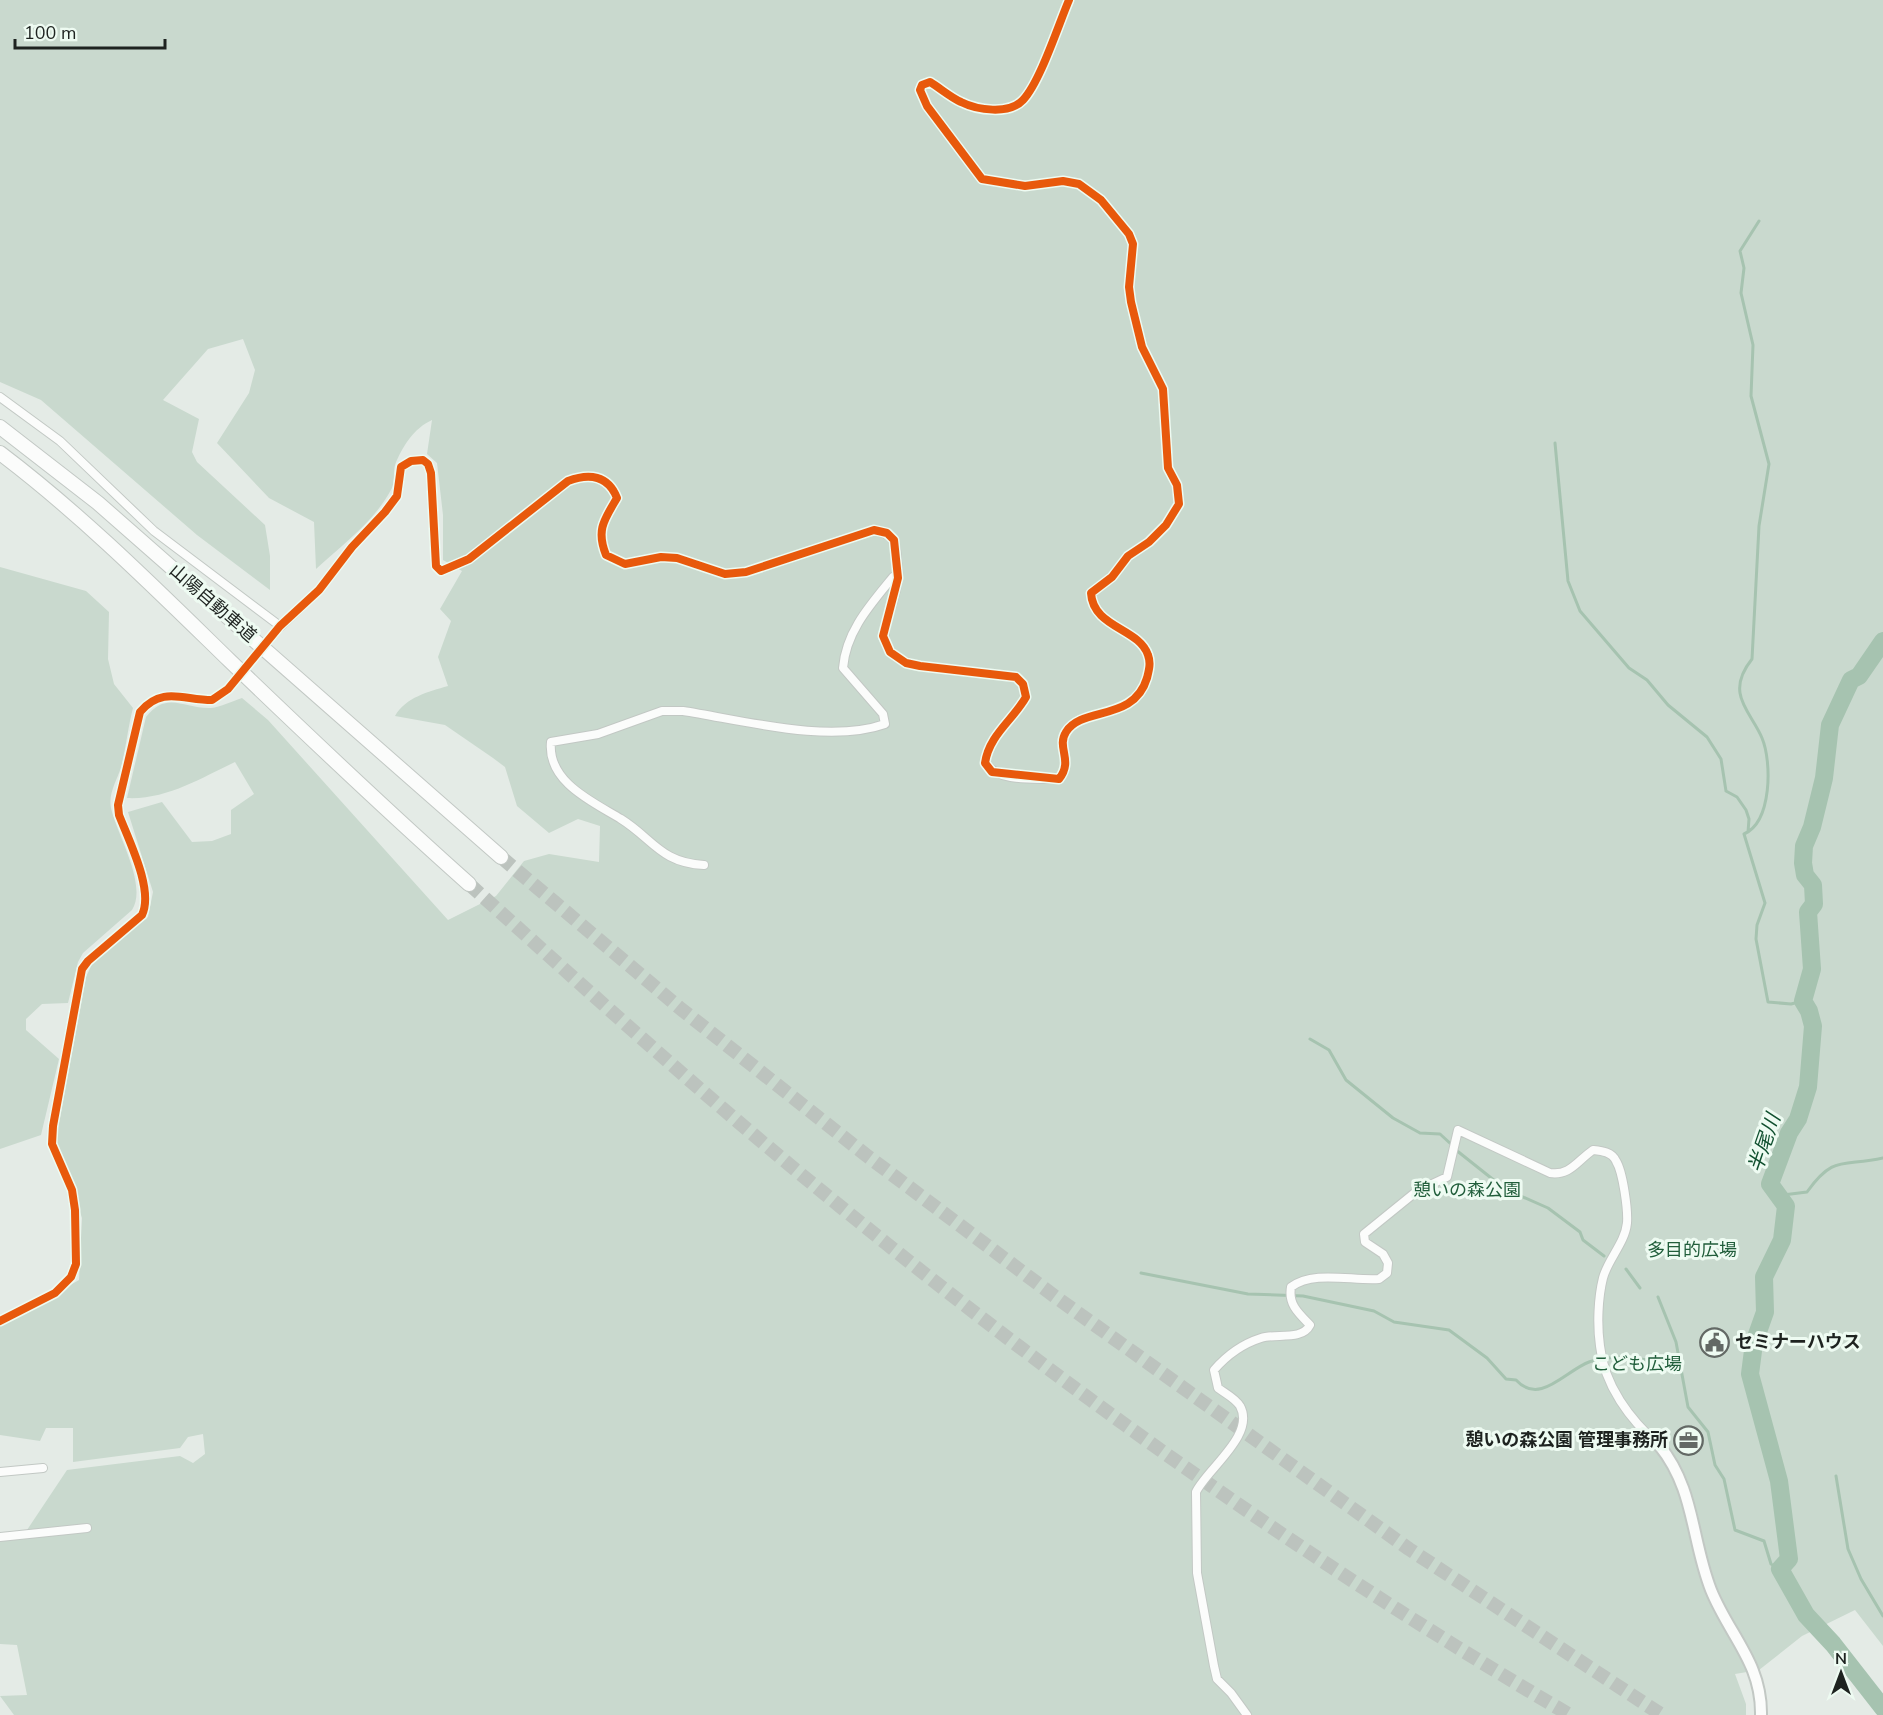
<svg xmlns="http://www.w3.org/2000/svg" width="1883" height="1715" viewBox="0 0 1883 1715" font-family="'Nunito Sans','Noto Sans JP',sans-serif">
<style>
.green{fill:#c9d9ce}
.lines{fill:none;stroke-linecap:round;stroke-linejoin:round}
.stream{stroke:#a6c3b0;stroke-width:3}
.river{stroke:#a6c3b0;stroke-width:18}
.highway-tunnel{stroke:#bcc3be;stroke-width:14;stroke-dasharray:14 7;stroke-linecap:butt}
.street-casing{stroke:#c2c8c4;stroke-width:10}
.secondary-casing{stroke:#c2c8c4;stroke-width:14}
.highway-casing{stroke:#c2c8c4;stroke-width:16}
.street{stroke:#fbfcfb;stroke-width:8}
.secondary{stroke:#fbfcfb;stroke-width:10}
.highway{stroke:#fbfcfb;stroke-width:14}
.street-bridge-casing{stroke:#c2c8c4;stroke-width:10;stroke-linecap:butt}
.street-bridge{stroke:#fbfcfb;stroke-width:8}
.cycleway-casing{stroke:#eefbf2;stroke-width:11}
.cycleway{stroke:#e8590c;stroke-width:8}
.labels{text-anchor:middle;stroke-width:6;stroke-linejoin:round;paint-order:stroke}
.street-label{font-size:18px;fill:#1e2320;stroke:#eefbf2}
.park-label{font-size:18px;fill:#215e3b;stroke:#eefbf2}
.poi-label{font-size:18px;font-weight:bold;fill:#1e2320;stroke:#eefbf2;text-anchor:start}
.water-label{font-size:20px;font-style:italic;fill:#10502f;stroke:#eefbf2}
</style>
<rect width="100%" height="100%" fill="#e4ebe6"/>
<path class="green" d="M0 0H1883V1646L1855 1610 1802 1636 1759 1670 1735 1674 1746 1704V1715H14L0 1696 27 1695 17 1645 0 1644V1541L89 1532 87 1525 27 1530 67 1470 180 1456 193 1463 205 1454 203 1434 188 1437 180 1448 73 1462V1428H46L40 1441 0 1435V1325L79 1280 82 1218 56 1139 86 977 93 962 148 917 153 892 128 812 162 802 192 842 212 841 231 834V810L254 794 235 762C201 778 166 800 127 798L146 717C167 690 184 709 211 708 220 707 233 701 242 698L268 720 448 920 496 896 524 861 549 854 599 862 600 826 578 819 549 833 517 806 505 767 493 758 445 725 395 716C406 697 428 692 448 686L438 657 451 621 440 609 462 571 443 560V515L437 463 427 454 432 420C414 428 402 447 395 465 393 473 395 481 392 488 375 521 343 544 316 569L314 522 269 498 217 443 249 393 255 370 243 339 208 349 163 400 199 419 192 452 197 462 265 525 270 556V590L197 535 41 400 0 382Z
M0 567 86 591 109 612 108 659 114 684 133 708C128 727 126 748 121 767 117 781 108 793 111 808 117 835 148 885 132 910L83 953 78 962 68 1003 42 1004 26 1019V1030L59 1059 41 1135 0 1149Z"/>
<g class="lines">
<path class="stream" d="M1759 221 1740 251 1744 268 1741 293 1753 345 1751 396 1769 464 1759 526 1752 659C1744 669 1738 680 1740 693 1742 708 1756 723 1762 738 1772 762 1772 822 1744 834L1765 903 1757 925 1756 939 1768 1002 1791 1004 1803 1001
M1555 443 1568 581 1580 611 1629 668 1647 680 1668 705 1707 737 1721 759 1726 791 1737 797 1746 810 1749 819 1748 832
M1310 1039 1329 1050 1346 1080 1393 1118 1420 1133 1440 1134 1452 1145
M1456 1150 1505 1189 1548 1208 1580 1232 1583 1240 1604 1256
M1783 1199V1195L1807 1192C1834 1154 1843 1167 1883 1158
M1626 1269 1640 1288
M1141 1273 1248 1294 1303 1296 1374 1311 1394 1322 1449 1330 1487 1358 1506 1379 1516 1380C1540 1406 1565 1371 1589 1362 1594 1360 1602 1359 1607 1358 1632 1355 1658 1362 1681 1368
M1658 1297 1676 1342 1688 1407 1708 1432 1715 1465 1724 1479 1735 1530 1764 1541 1771 1564 1780 1569
M1836 1476 1848 1549 1861 1579 1883 1616"/>
<path class="river" d="M1883 641 1859 676 1851 680 1830 725 1824 778 1812 827 1804 846 1803 863 1805 875 1813 885 1814 904 1808 912 1812 969 1803 1001 1809 1011 1813 1026 1808 1087 1798 1119 1789 1133 1770 1184 1786 1206 1782 1240 1764 1277 1765 1312 1754 1343 1750 1374 1779 1481 1789 1559 1780 1569 1806 1615 1833 1644 1883 1708"/>
<path class="highway-tunnel" d="M501 857 681 1009 866 1155 1057 1298 1409 1549 1662 1715
M469 884C586 989 703 1095 825 1194 1060 1386 1308 1562 1570 1715"/>
<defs>
<path id="street" d="M0 397 60 441 154 531 280 626
M277 630 319 590 352 547 385 512 397 496 401 467 411 461 423 460 428 464 431 473 436 566 441 571 469 559 568 481C589 473 608 475 617 498 604 520 596 530 606 555L625 564 661 557 677 558 725 574 746 572 874 530C891 534 896 540 897 558 897 564 899 571 898 577 896 615 858 653 920 666L1016 677 1023 684 1026 697C1013 720 989 735 985 763 1000 783 1035 778 1059 779 1074 760 1056 748 1066 732 1082 706 1134 722 1147 678 1149 670 1151 663 1148 655 1139 628 1093 628 1091 593L1112 577 1128 556 1149 542 1166 525 1179 504 1177 485 1168 468 1163 389 1142 347 1131 302 1129 287 1133 244 1129 234 1101 200 1079 184 1063 181 1025 186 982 179 927 106 920 90 922 85 930 82C940 88 950 97 961 102 977 110 1009 115 1023 100 1040 82 1058 26 1069 0
M704 865C661 863 653 839 621 819 593 802 547 782 551 742L598 734 662 711H683C742 720 829 744 885 724L883 714 843 668C846 631 871 604 893 577L898 578
M0 1321 55 1293 71 1277 76 1264 75 1210 72 1190 52 1144 53 1126 82 969 88 961 142 915C154 890 129 841 119 815L118 805 140 712C162 686 183 700 212 700L228 689
M0 1472 43 1468
M0 1537 87 1528
M1247 1715 1231 1693 1217 1679 1214 1666 1197 1573 1196 1492C1207 1469 1256 1435 1240 1406 1235 1398 1226 1394 1218 1388L1214 1370C1227 1355 1242 1344 1261 1338 1276 1333 1302 1341 1310 1325 1298 1313 1288 1304 1291 1287 1313 1270 1352 1281 1379 1279L1387 1273 1388 1263 1383 1254 1365 1242 1364 1234 1417 1191 1447 1177 1458 1130 1550 1173C1570 1176 1577 1161 1593 1150 1602 1151 1612 1152 1616 1161 1623 1172 1628 1210 1627 1223 1625 1243 1608 1259 1603 1278 1598 1298 1597 1325 1600 1346 1604 1385 1630 1420 1659 1445"/>
<path id="secondary" d="M1659 1445C1695 1489 1691 1539 1711 1590 1729 1635 1762 1663 1761 1715"/>
<path id="highway" d="M0 427 98 503 501 857
M0 453C82 515 155 588 229 660 308 736 387 811 469 884"/>
</defs>
<use href="#street" class="street-casing"/>
<use href="#secondary" class="secondary-casing"/>
<use href="#highway" class="highway-casing"/>
<use href="#street" class="street"/>
<use href="#secondary" class="secondary"/>
<use href="#highway" class="highway"/>
<defs>
<path id="street-bridge" d="M228 689 277 630"/>
</defs>
<use href="#street-bridge" class="street-bridge-casing"/>
<use href="#street-bridge" class="street-bridge"/>
<defs>
<path id="cycleway" d="M0 1321 55 1293 71 1277 76 1264 75 1210 72 1190 52 1144 53 1126 82 969 88 961 142 915C154 890 129 841 119 815L118 805 140 712C162 686 183 700 212 700L228 689 280 626 319 590 352 547 385 512 397 496 401 467 411 461 423 460 428 464 431 473 436 566 441 571 469 559 568 481C589 473 608 475 617 498 604 520 596 530 606 555L625 564 661 557 677 558 725 574 746 572 874 530 887 533 894 540 898 578 883 636 890 652 906 663 920 666 1016 677 1023 684 1026 697C1013 720 989 735 985 763L992 772 1059 779C1074 760 1056 748 1066 732 1082 706 1134 722 1147 678 1149 670 1151 663 1148 655 1139 628 1093 628 1091 593L1112 577 1128 556 1149 542 1166 525 1179 504 1177 485 1168 468 1163 389 1142 347 1131 302 1129 287 1133 244 1129 234 1101 200 1079 184 1063 181 1025 186 982 179 927 106 920 90 922 85 930 82C940 88 950 97 961 102 977 110 1009 115 1023 100 1040 82 1058 26 1069 0"/>
</defs>
<use href="#cycleway" class="cycleway-casing"/>
<use href="#cycleway" class="cycleway"/>
</g>
<defs>
<symbol id="civic-ring" viewBox="-11 -11 22 22"><circle r="9.5" fill="#eefbf2" stroke="#636965" stroke-width="1.5"/><path d="M-.6-6.5H3V-4.5H.6V-3L4-1V1h2V6H-6V1h2V-1L-.6-3ZM-1.2 2.5V6h2.4V2.5Z" fill="#636965"/></symbol>
<symbol id="office-ring" viewBox="-11 -11 22 22"><circle r="9.5" fill="#eefbf2" stroke="#636965" stroke-width="1.5"/><path d="M-6-3h4V-5.5h4V-3h4V5H-6ZM-1-4.5V-3h2v-1.5ZM-6 0V1H6V0Z" fill="#636965"/></symbol>
</defs>
<g fill-rule="evenodd">
<use href="#civic-ring" x="1698" y="1326" width="33" height="33"/>
<use href="#office-ring" x="1672" y="1424" width="33" height="33"/>
</g>
<g class="labels">
<g class="street-label">
<text transform="translate(213 603) rotate(41)" y="6">山陽自動車道</text>
</g>
<g class="park-label">
<text x="1467" y="1196">憩いの森公園</text>
<text x="1692" y="1256">多目的広場</text>
<text x="1637" y="1370">こども広場</text>
</g>
<g class="poi-label">
<text x="1735" y="1348">セミナーハウス</text>
<text x="1668" y="1446" text-anchor="end">憩いの森公園 管理事務所</text>
</g>
<g class="water-label">
<text transform="translate(1764 1143) rotate(-71)" y="7">半尾川</text>
</g>
</g>
<g transform="translate(1841 1673)" stroke="#eefbf2" stroke-width="4.5" paint-order="stroke">
<path d="M0-4.5L10 22L0 15L-10 22Z" fill="#1e2320"/>
<text y="-9" font-size="16" font-weight="bold" text-anchor="middle" fill="#1e2320">N</text>
</g>
<path d="M15 39v9h150v-9" fill="none" stroke="#1e2320" stroke-width="3"/>
<text x="24" y="39" font-size="18" fill="#1e2320" stroke="#eefbf2" stroke-width="4.5" paint-order="stroke">100 m</text>
</svg>
